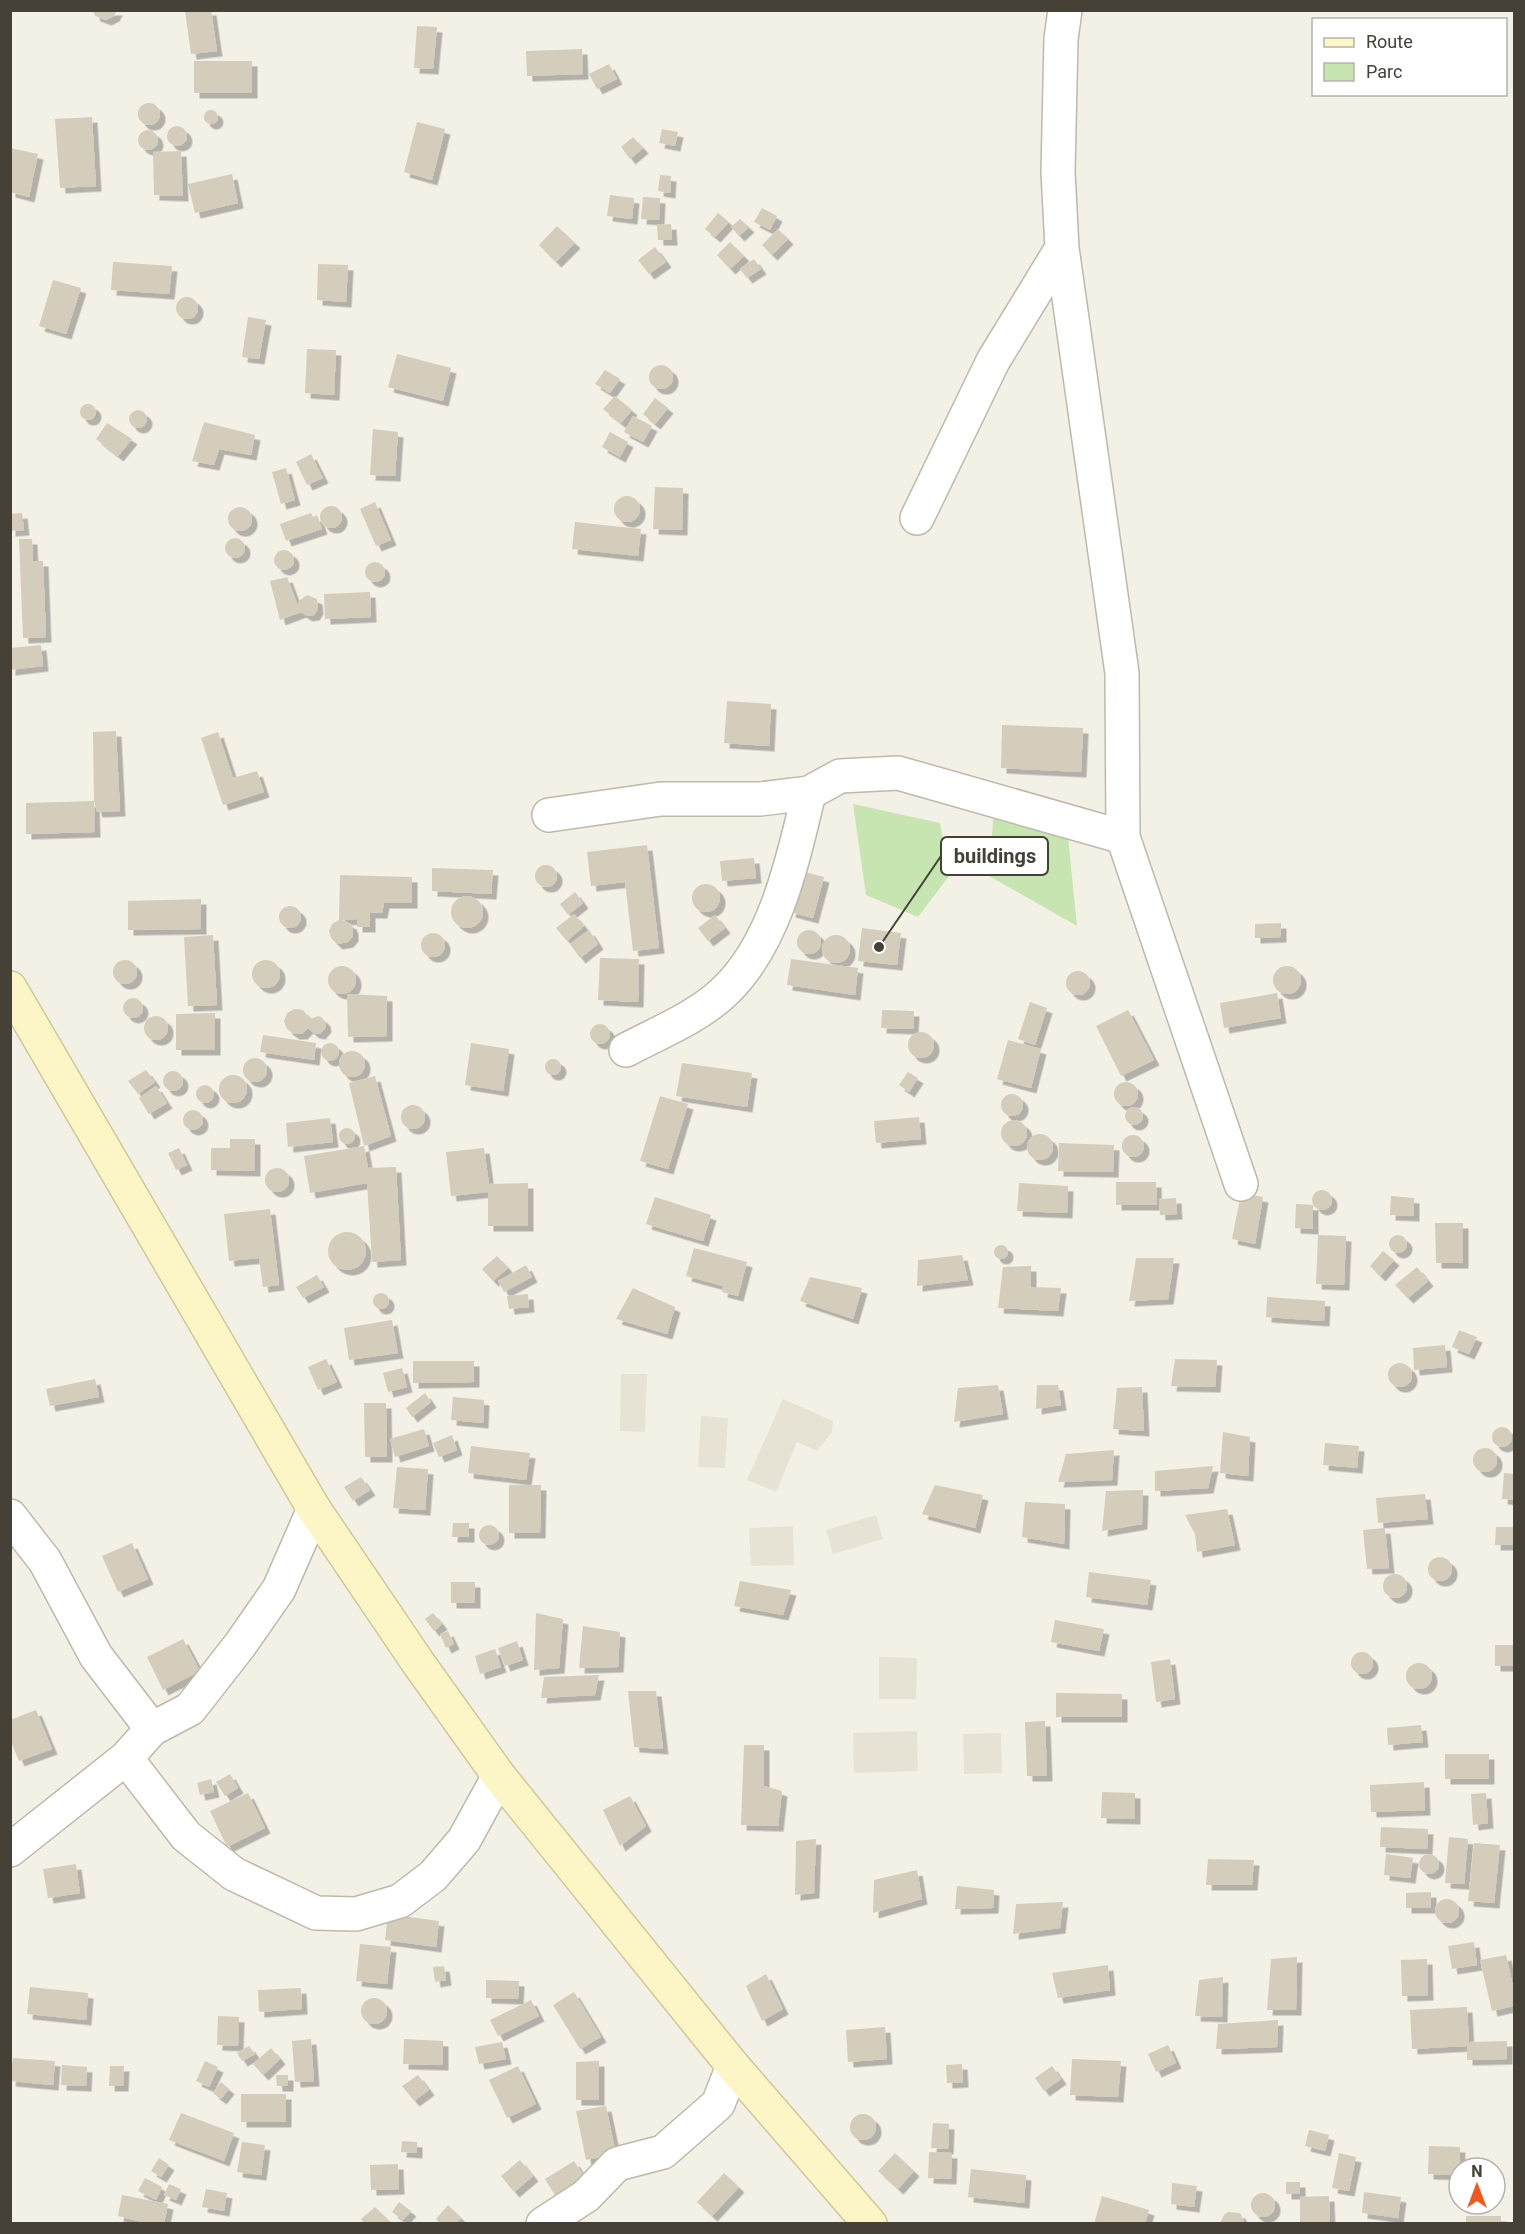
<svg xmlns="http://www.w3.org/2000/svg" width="1525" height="2234" viewBox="0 0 1525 2234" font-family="Roboto,sans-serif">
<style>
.residential{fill:#e6e3d5}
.green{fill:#c7e5b1}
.building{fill:#d4cdbc;filter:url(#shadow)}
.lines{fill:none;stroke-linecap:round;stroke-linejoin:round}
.street-casing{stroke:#beb9a9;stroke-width:36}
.secondary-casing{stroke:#d1c898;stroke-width:36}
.street{stroke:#fff;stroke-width:33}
.secondary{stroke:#fcf6c7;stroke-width:33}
.leader{fill:none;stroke:#454136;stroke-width:2}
.callout-dot{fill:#454136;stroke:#fff;stroke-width:2}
.callout{fill:#fff;stroke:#454136;stroke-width:2}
.callout-label{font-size:20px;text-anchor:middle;font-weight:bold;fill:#454136}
</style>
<defs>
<filter id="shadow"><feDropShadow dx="5.5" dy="5.5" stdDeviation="0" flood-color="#0004"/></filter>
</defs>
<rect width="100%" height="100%" fill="#f3f0e6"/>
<path class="residential" d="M621 1374H647L645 1432 620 1431Z
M783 1399 833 1421 832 1432 817 1451 797 1442 776 1492 747 1480Z
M701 1416 728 1418 725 1468 698 1467Z
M876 1515 883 1539 833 1554 826 1530Z
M793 1526 794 1565 751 1566 749 1528Z
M879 1657 917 1658 916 1699H879Z
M917 1731 918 1771 854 1773 853 1733Z
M1001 1733 1002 1773 964 1774 963 1734Z"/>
<path class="green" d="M853 804 940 823 949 876 918 917 866 895Z
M994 808 1068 837 1077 926 989 876Z"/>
<path class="building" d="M93 10H117L114 16 106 20 95 16Z
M211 10 217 51 191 54 185 11Z
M417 26 437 27 433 69 414 68Z
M582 49 583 74 527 76 526 51Z
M194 61H252V93H194Z
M609 64 617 79 597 89 589 74Z
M138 114a11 11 0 1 1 22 0a11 11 0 1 1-22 0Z
M204 117a7 7 0 1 1 14 0a7 7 0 1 1-14 0Z
M92 117 96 186 60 188 55 119Z
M417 122 445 129 432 180 404 172Z
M167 136a10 10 0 1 1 20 0a10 10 0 1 1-20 0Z
M662 129 678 132 675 146 659 143Z
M138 140a10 10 0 1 1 20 0a10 10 0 1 1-20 0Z
M633 137 643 148 630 159 621 147Z
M10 148 38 154 29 197 10 192Z
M181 151 183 196 154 195 153 152Z
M232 174 238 203 195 213 188 184Z
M660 175 671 176 670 193 658 191Z
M610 195 634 198 632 219 607 216Z
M643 197 660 198 659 220 641 219Z
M762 208 777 216 770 230 754 222Z
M718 213 729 222 715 237 705 229Z
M740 219 749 227 739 236 731 227Z
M671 224 672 240H658L657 225Z
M557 226 575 243 556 262 539 245Z
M778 229 788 239 772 255 762 245Z
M730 242 744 256 730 269 717 255Z
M655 247 666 262 649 274 638 260Z
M754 259 761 269 747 278 740 269Z
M113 262 172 266 169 294 111 290Z
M318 264 348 265 346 302 317 300Z
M53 280 81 288 66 334 39 326Z
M176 308a11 11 0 1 1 22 0a11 11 0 1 1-22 0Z
M248 317 266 320 259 359 242 357Z
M307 349 336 350 334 395 305 393Z
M397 354 451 368 443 401 388 387Z
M649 377a12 12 0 1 1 24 0a12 12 0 1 1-24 0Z
M605 370 620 379 610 393 595 384Z
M615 396 632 410 621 423 603 409Z
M655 398 668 408 655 424 643 414Z
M80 412a8 8 0 1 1 16 0a8 8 0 1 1-16 0Z
M129 419a9 9 0 1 1 18 0a9 9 0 1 1-18 0Z
M633 416 652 426 643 442 624 432Z
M204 422 255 435 251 455 219 449 214 465 192 461Z
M107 423 132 439 118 456 96 439Z
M373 429 398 432 395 476 370 475Z
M610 432 628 442 620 457 602 447Z
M311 454 323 478 307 485 296 462Z
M286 468 295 500 281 504 272 472Z
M655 487 683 488 682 530 653 529Z
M614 509a13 13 0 1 1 26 0a13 13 0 1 1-26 0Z
M375 502 391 540 376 546 360 509Z
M320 517a11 11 0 1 1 22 0a11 11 0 1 1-22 0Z
M228 519a12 12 0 1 1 24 0a12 12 0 1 1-24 0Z
M22 513 24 530 10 531V514Z
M311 513 313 517 317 515 322 529 286 541 280 524Z
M575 522 641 529 638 556 572 549Z
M225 548a10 10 0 1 1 20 0a10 10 0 1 1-20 0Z
M19 539H32L33 561H43L46 637 23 638Z
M274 560a10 10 0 1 1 20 0a10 10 0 1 1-20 0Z
M365 572a10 10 0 1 1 20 0a10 10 0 1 1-20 0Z
M287 577 298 606 299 601 307 595 317 599 318 609 314 615 307 616 301 612 280 620 270 581Z
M370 592 371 617 325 619 324 594Z
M41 645 43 666 10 670V648Z
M727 701 771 704 769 746 724 743Z
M1002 725 1083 728 1081 772 1001 768Z
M116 731 120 811 97 812 94 801 93 732Z
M218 732 233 778 257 771 264 792 223 805 201 738Z
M94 801 95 832 26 834V803Z
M647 845 659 948 633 951 625 882 591 886 587 852Z
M754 858 756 878 722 881 720 861Z
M535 876a11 11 0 1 1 22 0a11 11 0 1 1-22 0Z
M432 868 493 870 491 894 432 891Z
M801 871 824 877 813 918 790 912Z
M340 875 412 877V903H384L382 913H370V927H357V919L342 920 351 924 353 928V936L348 942 337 944 331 938 329 931 332 924 339 920Z
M692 898a14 14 0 1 1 28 0a14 14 0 1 1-28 0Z
M575 892 583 903 568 915 560 904Z
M451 912a16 16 0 1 1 32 0a16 16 0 1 1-32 0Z
M201 899V929L128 930V901Z
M279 917a11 11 0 1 1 22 0a11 11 0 1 1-22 0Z
M574 914 584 926 567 941 556 928Z
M715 915 725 928 708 941 698 928Z
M1281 923V937L1255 938V924Z
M862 928 901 933 897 965 858 961Z
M589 930 598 944 580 958 570 944Z
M797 942a12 12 0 1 1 24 0a12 12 0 1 1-24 0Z
M421 945a12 12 0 1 1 24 0a12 12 0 1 1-24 0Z
M213 935 217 1005 188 1006 184 937Z
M822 949a14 14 0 1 1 28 0a14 14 0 1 1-28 0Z
M600 958 639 959 638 1002 598 1000Z
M791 959 858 968 855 995 787 985Z
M252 974a14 14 0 1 1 28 0a14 14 0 1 1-28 0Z
M113 972a12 12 0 1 1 24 0a12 12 0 1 1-24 0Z
M328 980a14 14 0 1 1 28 0a14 14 0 1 1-28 0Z
M1273 980a14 14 0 1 1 28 0a14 14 0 1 1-28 0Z
M1066 983a12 12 0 1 1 24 0a12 12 0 1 1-24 0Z
M1277 993 1281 1018 1224 1028 1220 1003Z
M347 994 387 996V1036L348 1037Z
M123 1008a10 10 0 1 1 20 0a10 10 0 1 1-20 0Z
M1030 1002 1047 1008 1035 1045 1018 1039Z
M294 1009 303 1010 310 1019 318 1016 321 1017 325 1021 326 1027 320 1034 314 1033 308 1028 302 1034H294L287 1029 284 1021 287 1013Z
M882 1010 914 1011 913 1029 881 1028Z
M1128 1010 1154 1060 1121 1076 1096 1026Z
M215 1013V1050H176V1014Z
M144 1028a12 12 0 1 1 24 0a12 12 0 1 1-24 0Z
M590 1034a10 10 0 1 1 20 0a10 10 0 1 1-20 0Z
M908 1045a13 13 0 1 1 26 0a13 13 0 1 1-26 0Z
M263 1035 316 1043 314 1060 260 1052Z
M1008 1040 1041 1049 1031 1088 997 1079Z
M321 1052a9 9 0 1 1 18 0a9 9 0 1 1-18 0Z
M471 1043 509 1049 503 1091 465 1085Z
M339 1064a13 13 0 1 1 26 0a13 13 0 1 1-26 0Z
M243 1070a12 12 0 1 1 24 0a12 12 0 1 1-24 0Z
M545 1067a8 8 0 1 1 16 0a8 8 0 1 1-16 0Z
M682 1063 752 1073 747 1107 676 1096Z
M146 1070 155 1082 138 1094 128 1081Z
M163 1081a10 10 0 1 1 20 0a10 10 0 1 1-20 0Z
M908 1072 918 1078 909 1092 899 1085Z
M219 1089a14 14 0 1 1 28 0a14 14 0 1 1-28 0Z
M375 1076 391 1136 364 1146 349 1083Z
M1114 1094a12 12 0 1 1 24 0a12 12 0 1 1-24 0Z
M196 1094a9 9 0 1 1 18 0a9 9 0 1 1-18 0Z
M156 1086 167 1103 149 1114 139 1098Z
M1001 1105a11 11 0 1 1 22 0a11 11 0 1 1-22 0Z
M660 1096 688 1104 668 1169 640 1161Z
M401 1117a12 12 0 1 1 24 0a12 12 0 1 1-24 0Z
M1125 1116a9 9 0 1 1 18 0a9 9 0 1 1-18 0Z
M183 1120a10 10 0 1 1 20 0a10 10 0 1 1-20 0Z
M919 1117 921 1139 876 1143 874 1121Z
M330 1118 333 1142 288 1147 286 1123Z
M1001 1133a13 13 0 1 1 26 0a13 13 0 1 1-26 0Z
M339 1136a8 8 0 1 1 16 0a8 8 0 1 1-16 0Z
M1027 1147a13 13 0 1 1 26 0a13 13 0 1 1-26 0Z
M1122 1146a11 11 0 1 1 22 0a11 11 0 1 1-22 0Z
M230 1139H255V1171L211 1170V1148H230Z
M1059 1143 1114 1145 1113 1172 1058 1171Z
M364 1146 368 1168 396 1167 401 1260 372 1262 367 1183 310 1193 304 1156Z
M179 1148 187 1165 176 1170 168 1153Z
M484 1148 489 1184 528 1183V1226H488V1192L451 1196 446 1152Z
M265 1180a12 12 0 1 1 24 0a12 12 0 1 1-24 0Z
M1116 1182H1156L1157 1205H1116Z
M1019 1183 1068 1186 1067 1213 1017 1211Z
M1312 1200a10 10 0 1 1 20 0a10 10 0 1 1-20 0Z
M1241 1193 1263 1197 1255 1244 1232 1239Z
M1391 1196 1414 1198V1216L1390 1215Z
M655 1197 711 1215 703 1241 646 1224Z
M1176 1198 1177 1214 1160 1215 1159 1199Z
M1296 1204 1313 1205V1229L1295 1228Z
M270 1209 279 1285 263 1287 259 1258 229 1261 224 1214Z
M1435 1223H1463V1263H1436Z
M328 1251a19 19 0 1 1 38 0a19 19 0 1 1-38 0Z
M1318 1235 1346 1236 1344 1285 1316 1284Z
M1389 1244a9 9 0 1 1 18 0a9 9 0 1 1-18 0Z
M994 1252a7 7 0 1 1 14 0a7 7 0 1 1-14 0Z
M694 1248 747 1262 738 1296 722 1292 723 1286 686 1276Z
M1383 1251 1394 1260 1380 1276 1370 1266Z
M962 1255 968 1280 917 1286 918 1260Z
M497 1256 508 1268 493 1281 482 1269Z
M1136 1258H1174L1168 1299 1129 1301Z
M526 1265 532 1277 504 1292 498 1281Z
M1031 1266V1287L1061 1288 1058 1311 998 1308 1003 1267Z
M1417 1267 1428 1281 1408 1298 1395 1285Z
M317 1275 324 1287 303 1298 296 1287Z
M810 1277 862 1288 853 1319 800 1301Z
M633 1288 675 1307 667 1334 616 1319Z
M373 1301a8 8 0 1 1 16 0a8 8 0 1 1-16 0Z
M528 1294 529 1307 509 1309 507 1296Z
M1267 1297 1325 1301 1324 1321 1266 1317Z
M392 1320 398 1353 349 1360 344 1328Z
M1459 1330 1477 1337 1469 1354 1452 1347Z
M1445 1345 1447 1367 1414 1370 1413 1348Z
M326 1359 337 1382 318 1390 308 1367Z
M1175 1359 1217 1360 1215 1387 1171 1386Z
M413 1361H474V1382L413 1383Z
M1388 1375a12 12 0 1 1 24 0a12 12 0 1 1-24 0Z
M402 1368 407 1387 388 1392 383 1373Z
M95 1379 99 1397 50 1406 46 1389Z
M998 1385 1003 1414 954 1422 958 1388Z
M1037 1385H1058L1061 1405 1036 1409Z
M1142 1387 1144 1431 1113 1429 1117 1388Z
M425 1393 431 1402 412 1417 406 1408Z
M453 1397 484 1400 483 1423 451 1420Z
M364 1403H386L387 1457H365Z
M1492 1437a10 10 0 1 1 20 0a10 10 0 1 1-20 0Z
M424 1429 429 1446 395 1457 390 1439Z
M1223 1432 1250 1437 1248 1476 1220 1473Z
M452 1435 457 1450 439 1457 433 1443Z
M1325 1443 1359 1446 1357 1468 1323 1465Z
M471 1446 530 1453 526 1480 468 1473Z
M1473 1460a12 12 0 1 1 24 0a12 12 0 1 1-24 0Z
M1114 1450 1112 1480 1058 1482 1066 1454Z
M1213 1466 1208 1488 1155 1491V1471Z
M397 1467 428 1469 425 1510 393 1508Z
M1504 1473 1514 1474V1500L1502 1499Z
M361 1477 370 1490 353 1501 344 1487Z
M509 1485H541L540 1533H509Z
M935 1485 983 1495 975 1528 922 1514Z
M1143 1490 1142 1524 1102 1531 1106 1491Z
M1425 1494 1428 1519 1378 1523 1376 1498Z
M1025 1502 1065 1504 1064 1544 1022 1537Z
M1227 1509 1235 1545 1197 1552 1195 1534 1185 1515Z
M453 1523H469V1537H452Z
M479 1535a10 10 0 1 1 20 0a10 10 0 1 1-20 0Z
M1496 1527H1514V1545H1495Z
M1385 1528 1389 1568 1367 1569 1363 1530Z
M132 1543 148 1579 118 1592 102 1556Z
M1428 1569a12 12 0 1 1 24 0a12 12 0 1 1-24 0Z
M1089 1572 1151 1580 1147 1605 1086 1597Z
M1383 1586a12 12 0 1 1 24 0a12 12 0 1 1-24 0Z
M740 1581 791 1590 783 1615 734 1606Z
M451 1582H475V1603H451Z
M433 1613 442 1624 434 1631 425 1619Z
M536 1613 563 1619 559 1668 534 1670Z
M1055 1620 1104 1629 1099 1651 1051 1642Z
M583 1626 620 1632 618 1667 579 1668Z
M448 1631 454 1644 446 1648 440 1634Z
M183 1639 200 1671 163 1690 147 1657Z
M517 1641 523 1660 505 1666 498 1648Z
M1495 1645H1514V1666H1495Z
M495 1649 501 1667 480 1674 475 1656Z
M1351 1663a11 11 0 1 1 22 0a11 11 0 1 1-22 0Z
M1170 1659 1175 1699 1156 1702 1151 1662Z
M1406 1676a13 13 0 1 1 26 0a13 13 0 1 1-26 0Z
M599 1675 595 1695 541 1698 544 1677Z
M628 1691H656L663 1749 634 1747Z
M1056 1693 1122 1694V1717H1056Z
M36 1710 52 1749 19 1761 10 1739V1720Z
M1045 1721 1047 1776H1027L1025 1722Z
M1421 1725 1423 1742 1388 1745 1387 1728Z
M744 1745H764V1786L782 1791 778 1826 741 1825Z
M1445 1754H1489V1779H1445Z
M230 1774 238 1788 225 1796 216 1782Z
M211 1779 214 1792 200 1795 197 1783Z
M1424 1782 1425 1810 1371 1812 1370 1785Z
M1102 1792 1135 1793V1819L1101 1818Z
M248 1793 265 1828 227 1847 210 1811Z
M1486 1793 1488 1823 1473 1825 1471 1794Z
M630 1796 646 1826 620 1846 603 1810Z
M1381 1827 1428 1829 1427 1849 1380 1847Z
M1449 1837 1468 1839 1464 1884 1445 1883Z
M816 1839 814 1893 795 1895 796 1841Z
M1474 1843 1500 1845 1494 1903 1468 1901Z
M1386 1854 1413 1858 1410 1878 1384 1875Z
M1419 1864a10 10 0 1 1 20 0a10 10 0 1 1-20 0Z
M1208 1859 1254 1860 1252 1885H1206Z
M76 1864 80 1893 48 1898 43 1869Z
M917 1870 922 1899 873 1913 874 1880Z
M957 1886 994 1890 993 1908 955 1909Z
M1431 1892V1908H1406V1893Z
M1435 1911a12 12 0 1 1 24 0a12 12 0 1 1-24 0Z
M1063 1902 1060 1928 1013 1934 1016 1904Z
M388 1914 439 1921 436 1947 385 1940Z
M1474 1942 1477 1965 1452 1969 1448 1946Z
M360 1944 391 1947 387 1984 356 1981Z
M1506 1955 1514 1991V2006L1492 2011 1480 1960Z
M1297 1957 1296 2010H1267L1271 1959Z
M1427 1959 1428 1995 1402 1996 1401 1960Z
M1108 1965 1110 1990 1058 1998 1052 1973Z
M444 1966 446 1980 435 1982 433 1967Z
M766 1974 783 2009 762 2021 746 1986Z
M1223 1977 1222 2017 1195 2016 1199 1980Z
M486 1980 519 1981 518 1999 486 1998Z
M30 1987 88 1993 86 2020 27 2014Z
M301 1988 302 2009 259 2012 258 1990Z
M574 1992 601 2037 580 2049 553 2005Z
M361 2011a13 13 0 1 1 26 0a13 13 0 1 1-26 0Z
M531 2000 539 2016 498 2036 490 2020Z
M1467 2007 1469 2042 1507 2041V2059L1467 2060V2046L1412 2049 1410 2010Z
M218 2016 239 2017 238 2046 217 2045Z
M1278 2020 1277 2047 1216 2049 1218 2024Z
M885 2027 887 2059 848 2062 846 2030Z
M311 2039 314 2081 295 2082 292 2041Z
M404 2039 443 2041V2065L403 2064Z
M502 2042 506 2059 479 2064 475 2047Z
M1168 2045 1176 2063 1156 2072 1148 2054Z
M249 2046 255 2054 242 2061 237 2053Z
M271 2048 280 2059 263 2075 253 2064Z
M13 2058 55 2061 53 2085 10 2081Z
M1072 2059 1121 2061 1118 2097 1070 2095Z
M205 2061 218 2067 209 2087 196 2081Z
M599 2061V2100H576V2062Z
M962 2064 963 2082 947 2083 946 2065Z
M62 2065 87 2067 86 2086 61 2085Z
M110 2066H124L123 2086H109Z
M518 2066 536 2104 507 2118 489 2080Z
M1052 2066 1061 2079 1044 2091 1035 2078Z
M276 2075H288V2086H277Z
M418 2075 429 2090 414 2101 402 2086Z
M221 2082 229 2089 221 2099 213 2093Z
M241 2094H286V2122H241Z
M606 2106 616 2154 586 2160 576 2111Z
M181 2113 234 2133 224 2161 169 2140Z
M850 2127a13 13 0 1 1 26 0a13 13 0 1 1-26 0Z
M933 2123 949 2124 948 2149 931 2148Z
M1309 2130 1329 2135 1325 2151 1305 2146Z
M402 2141 417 2142V2153L401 2152Z
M242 2142 265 2145 261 2175 237 2172Z
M1429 2146 1460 2147 1459 2175 1428 2174Z
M929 2152 952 2153 951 2179 928 2178Z
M895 2153 914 2171 898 2189 878 2171Z
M1339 2153 1356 2157 1349 2191 1332 2188Z
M159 2158 169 2165 161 2177 151 2171Z
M520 2160 533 2176 514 2192 501 2176Z
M574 2161 589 2184 559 2202 545 2179Z
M398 2164 399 2189 371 2190 370 2165Z
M971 2169 1026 2175 1024 2203 968 2197Z
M724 2173 739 2187 712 2216 697 2202Z
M145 2178 162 2187 156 2200 138 2191Z
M1286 2182H1300V2194H1286Z
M1172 2183 1197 2186 1194 2207 1171 2204Z
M169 2184 181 2189 176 2200 164 2195Z
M206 2189 227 2193 224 2211 202 2207Z
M1364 2192 1401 2197 1398 2218 1362 2213Z
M1251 2205a12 12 0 1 1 24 0a12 12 0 1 1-24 0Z
M122 2195 168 2204 164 2224H150L118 2216Z
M1102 2196 1149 2210 1145 2224H1094Z
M1329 2196 1330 2224H1300V2197Z
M399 2202 411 2211 403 2220 392 2212Z
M448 2205 461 2218 456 2224H440L436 2219Z
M375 2207 392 2224H365L361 2219Z
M1228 2212 1240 2213 1245 2224H1220L1224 2215Z
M1466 2216H1501V2224H1466Z"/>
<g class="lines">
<defs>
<path id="street" d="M1062 248 1122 673 1123 837 1241 1184
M917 518 993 361 1062 248 1058 172 1061 39 1065 10
M549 815 661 799H760L809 793 840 776 898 773 1123 837
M626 1050C658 1033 698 1017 724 992 776 943 793 859 809 793
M10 1516 45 1561 96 1656 152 1729
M126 1758 186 1836 234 1874 316 1913 356 1914 400 1901 433 1876 464 1840 499 1776
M10 1850 126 1758 152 1729 190 1709 240 1645 279 1589 314 1509
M543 2224 586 2196 617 2164 663 2152 718 2104 733 2066"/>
<path id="secondary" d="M10 988 314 1509 419 1664 499 1776 733 2066 870 2224"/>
</defs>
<use href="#street" class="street-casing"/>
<use href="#secondary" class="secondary-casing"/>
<use href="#street" class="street"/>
<use href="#secondary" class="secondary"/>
</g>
<path class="leader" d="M879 947L941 856"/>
<circle class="callout-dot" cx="879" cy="947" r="6"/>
<rect class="callout" x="941" y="837" width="107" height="38" rx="6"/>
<g class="callout-label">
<text x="995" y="863">buildings</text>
</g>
<rect width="1525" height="2234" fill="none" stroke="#454136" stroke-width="24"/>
<rect x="1312" y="18" width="195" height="78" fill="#ffffff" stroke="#b5b3af" stroke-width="1.5"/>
<rect x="1324" y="38" width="30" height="9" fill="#fcf6c7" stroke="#b5b3af" stroke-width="1.5"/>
<text x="1366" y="48" font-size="18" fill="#454136">Route</text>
<rect x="1324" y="63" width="30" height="18" fill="#c7e5b1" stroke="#b5b3af" stroke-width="1.5"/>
<text x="1366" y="78" font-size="18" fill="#454136">Parc</text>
<g transform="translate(1477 2186)"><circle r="28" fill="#ffffff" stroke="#b5b3af" stroke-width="1.5"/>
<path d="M0-4.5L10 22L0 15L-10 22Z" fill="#f2581e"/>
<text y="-9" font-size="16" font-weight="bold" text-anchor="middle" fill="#454136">N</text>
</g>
</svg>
